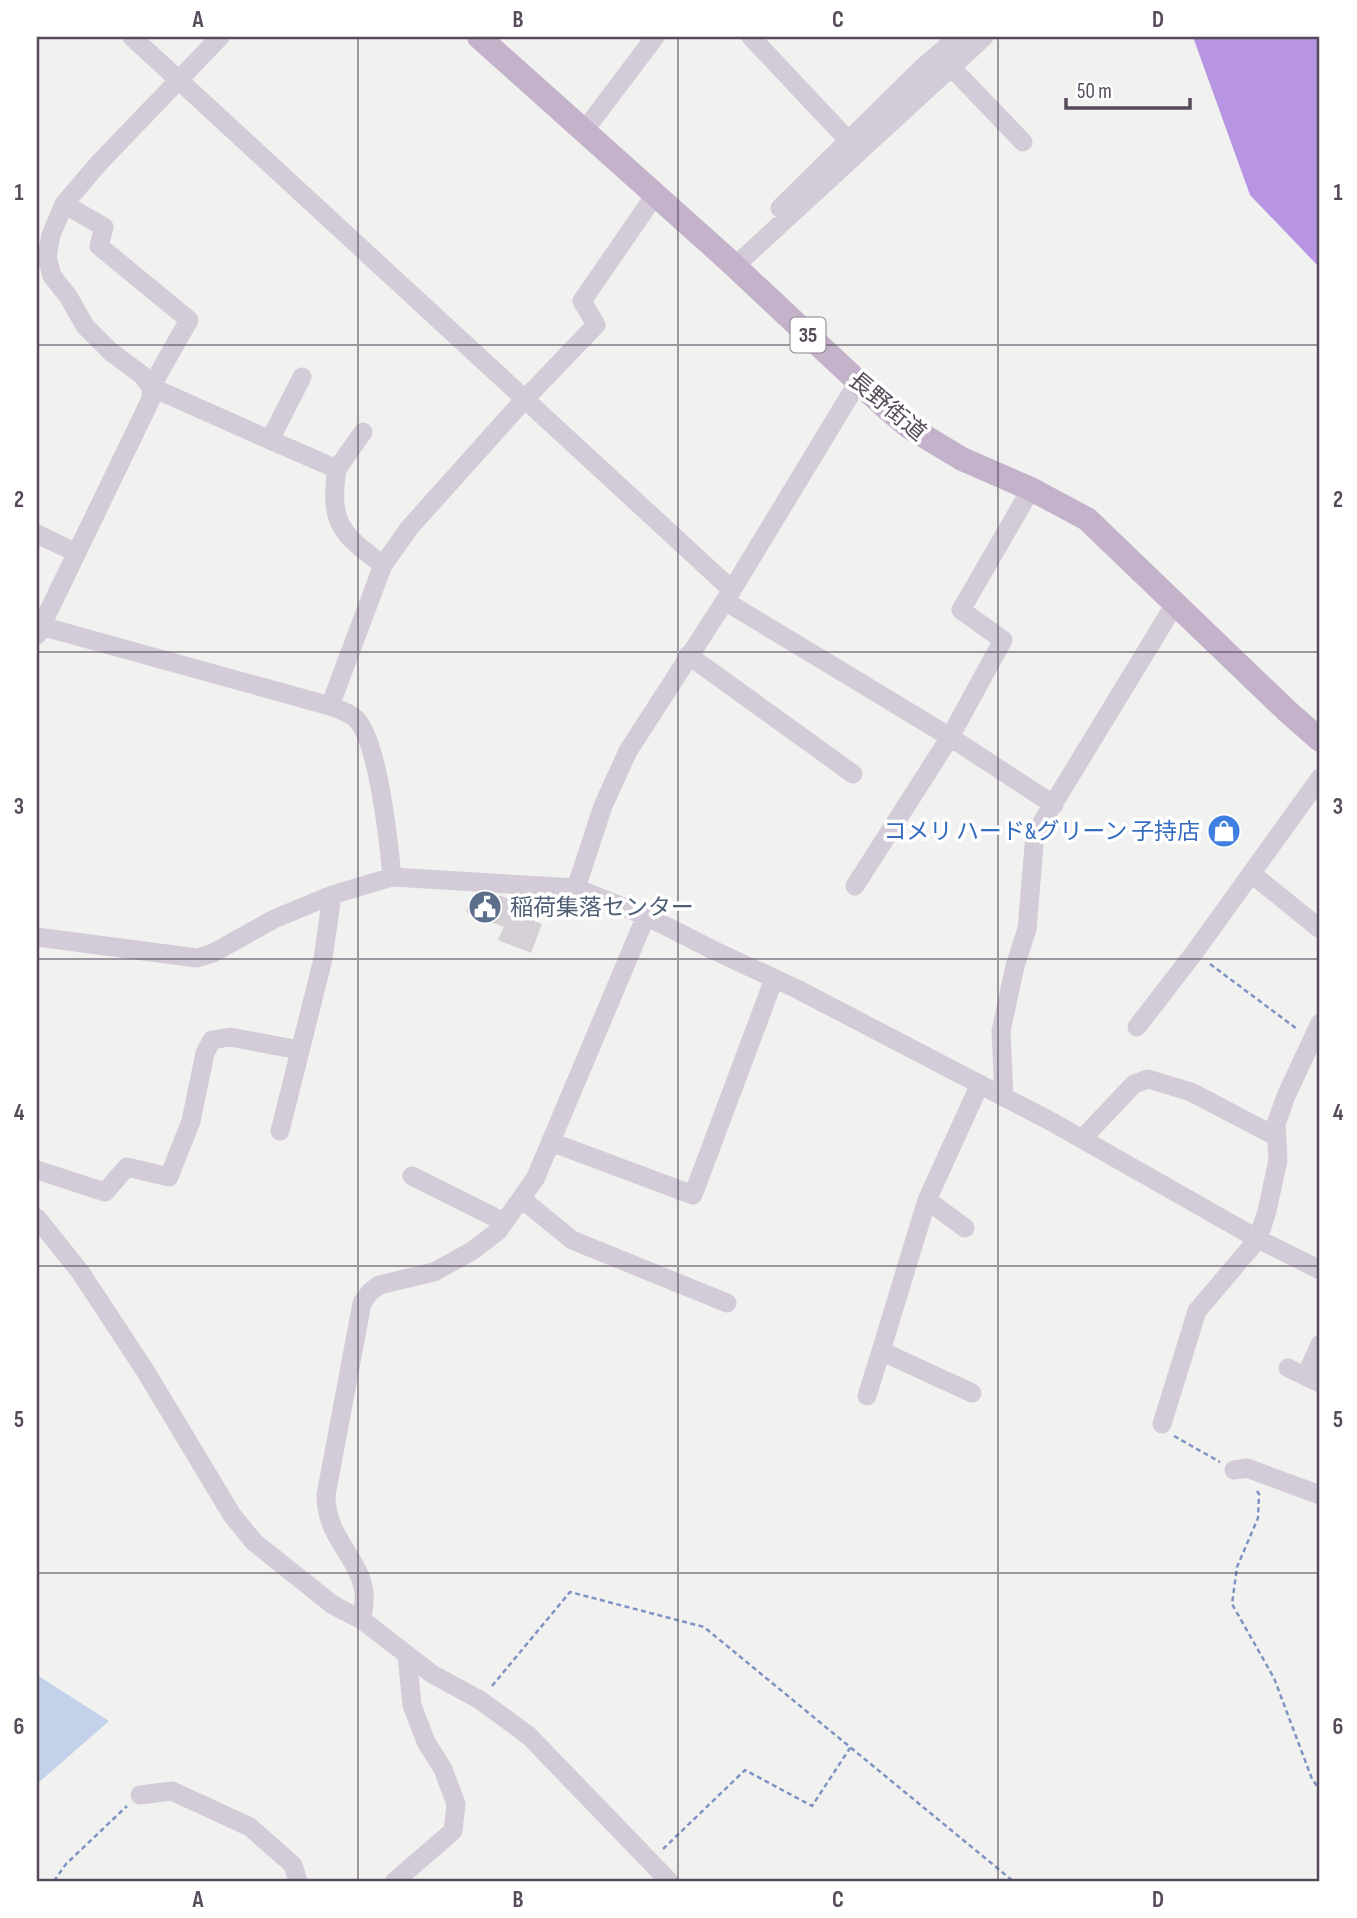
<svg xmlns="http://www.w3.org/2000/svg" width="1357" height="1918" viewBox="0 0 1357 1918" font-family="'Sofia Sans Condensed','Noto Sans JP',sans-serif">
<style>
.green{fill:#c3d2ea}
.water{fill:#b795e2}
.building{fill:#d5d0d6}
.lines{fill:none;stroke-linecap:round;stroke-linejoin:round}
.path{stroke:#7f92c4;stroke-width:2.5;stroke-dasharray:5 3.5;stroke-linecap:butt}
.minor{stroke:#d4cbd8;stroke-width:19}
.major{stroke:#c4b2cb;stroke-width:24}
.grid{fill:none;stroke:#564a5b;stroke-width:2;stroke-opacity:0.55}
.labels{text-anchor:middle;stroke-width:7;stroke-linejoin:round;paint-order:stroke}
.shield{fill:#fff;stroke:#89808c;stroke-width:2}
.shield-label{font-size:21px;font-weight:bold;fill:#564a5b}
.street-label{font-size:23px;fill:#564a5b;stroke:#fff}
.shop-label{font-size:23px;fill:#366cbe;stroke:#fff;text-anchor:end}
.service-label{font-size:23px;fill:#4e5e75;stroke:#fff;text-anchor:start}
.neatline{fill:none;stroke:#564a5b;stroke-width:2.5}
.grid-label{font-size:23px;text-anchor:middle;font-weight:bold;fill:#564a5b}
</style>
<rect width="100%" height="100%" fill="#f1f2f0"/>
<path class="green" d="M37 1675 109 1721 37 1784Z"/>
<path class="water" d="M1193 37H1320V268L1250 195Z"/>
<path class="building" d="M473 894 501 896 514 901 515 898 540 908 534 921 542 924 531 953 498 940 504 927 466 912Z"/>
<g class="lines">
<path class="path" d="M1210 964 1297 1029
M1174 1436 1220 1462
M1257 1491 1259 1494 1258 1518 1237 1567 1232 1604 1274 1678 1312 1779 1320 1790
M492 1686 570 1592 704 1627 1013 1881
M663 1849 745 1770 812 1806 850 1748
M54 1881 66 1864 127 1806"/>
<path class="minor" d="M132 37 732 590
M751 37 848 140
M951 67 1023 142
M584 131 655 37
M64 204 104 227 99 246 189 320 151 387 270 440 302 377
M780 208 921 69 958 37
M735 266 984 37
M270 440 337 469C329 523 341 534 383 565
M337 469 363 432
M37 534 77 553
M725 601 950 737 1054 805
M41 626 330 706C338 709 348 712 355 718 378 738 389 844 392 877
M37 635 151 399V387L142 375 111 352 85 326 68 296 52 276 47 257 51 235 64 204 99 163 220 37
M688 655 853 774
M330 706 383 565 410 527 524 400 596 325 582 301 655 195
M1252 874 1320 929
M855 886 950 737 1003 640 961 610 1031 489
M576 888 603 806 628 751 732 590 858 382
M37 937 197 958 213 953 274 919 332 895 392 877 576 888 646 916 713 950 797 989 1052 1122 1258 1239 1320 1270
M1137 1027 1194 953 1320 778
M1004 1097 1001 1031 1015 966 1027 929 1035 834 1175 604
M280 1131 323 959 332 895
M1082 1139 1134 1084 1148 1079 1191 1092 1277 1137
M551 1142 693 1195 774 979
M37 1170 105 1192 127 1167 169 1177 191 1121 205 1053 212 1040 230 1037 299 1050
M412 1176 504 1222
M522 1199 572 1240 727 1303
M927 1200 980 1084
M37 1218 81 1273 146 1372 232 1515 254 1542 333 1605 362 1620 432 1674 480 1700 529 1736 669 1881
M881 1351 927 1200 965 1228
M1288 1368 1320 1383
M1306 1376 1320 1344
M867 1396 881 1351 972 1393
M1162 1424 1197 1311 1258 1239 1267 1211 1278 1160 1276 1124 1286 1096 1320 1023
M1234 1470 1247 1468 1320 1495
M362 1620C363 1612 365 1601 364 1592 359 1556 326 1539 326 1495L362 1303 370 1292 379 1285 434 1272 472 1251 498 1231 535 1179 646 916
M140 1795 172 1791 250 1827 293 1865 298 1881
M395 1881 453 1831 456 1804 443 1769 426 1742 412 1705 407 1655"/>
<path class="major" d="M479 37 726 258 884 406 909 427 962 459 1031 489 1087 519 1287 711 1320 740"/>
</g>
<path class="grid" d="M358 37V1881M678 37V1881M998 37V1881M37 345H1320M37 652H1320M37 959H1320M37 1266H1320M37 1573H1320"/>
<defs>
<symbol id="shop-disc" viewBox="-11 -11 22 22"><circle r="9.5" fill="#3f7fe0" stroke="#fff"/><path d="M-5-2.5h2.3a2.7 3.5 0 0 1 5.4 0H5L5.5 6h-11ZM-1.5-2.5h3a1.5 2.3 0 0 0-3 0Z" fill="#fff"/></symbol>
<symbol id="civic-disc" viewBox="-11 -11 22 22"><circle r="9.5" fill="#5c6f8a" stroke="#fff"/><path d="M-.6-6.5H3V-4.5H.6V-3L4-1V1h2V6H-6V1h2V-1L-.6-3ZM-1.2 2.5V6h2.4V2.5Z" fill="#fff"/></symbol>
</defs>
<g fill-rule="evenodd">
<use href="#shop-disc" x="1205" y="812" width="38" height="38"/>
<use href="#civic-disc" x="466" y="888" width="38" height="38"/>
</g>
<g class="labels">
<rect class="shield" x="790.5" y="317.5" width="35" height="35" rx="5"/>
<g class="shield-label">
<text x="808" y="342">35</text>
</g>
<g class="street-label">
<text transform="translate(888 406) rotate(40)" y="8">長野街道</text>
</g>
<g class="shop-label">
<text x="1200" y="839">コメリ ハード&amp;グリーン 子持店</text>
</g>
<g class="service-label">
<text x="510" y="915">稲荷集落センター</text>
</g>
</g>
<rect width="1357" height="1918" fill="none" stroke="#ffffff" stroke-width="77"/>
<path d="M1066 98v10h124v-10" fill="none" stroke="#564a5b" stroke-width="3.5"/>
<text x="1077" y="98" font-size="21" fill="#564a5b" stroke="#ffffff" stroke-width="5" paint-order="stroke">50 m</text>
<rect x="38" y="38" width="1280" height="1842" class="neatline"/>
<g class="grid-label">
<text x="198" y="27">A</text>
<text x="518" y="27">B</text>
<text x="838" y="27">C</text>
<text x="1158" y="27">D</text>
<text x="19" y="200">1</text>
<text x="1338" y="200">1</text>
<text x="19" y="507">2</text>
<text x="1338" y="507">2</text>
<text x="19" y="814">3</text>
<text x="1338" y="814">3</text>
<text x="19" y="1120">4</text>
<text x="1338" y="1120">4</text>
<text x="19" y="1427">5</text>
<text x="1338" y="1427">5</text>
<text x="19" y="1734">6</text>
<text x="1338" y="1734">6</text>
<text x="198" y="1907">A</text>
<text x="518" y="1907">B</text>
<text x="838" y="1907">C</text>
<text x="1158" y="1907">D</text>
</g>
</svg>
